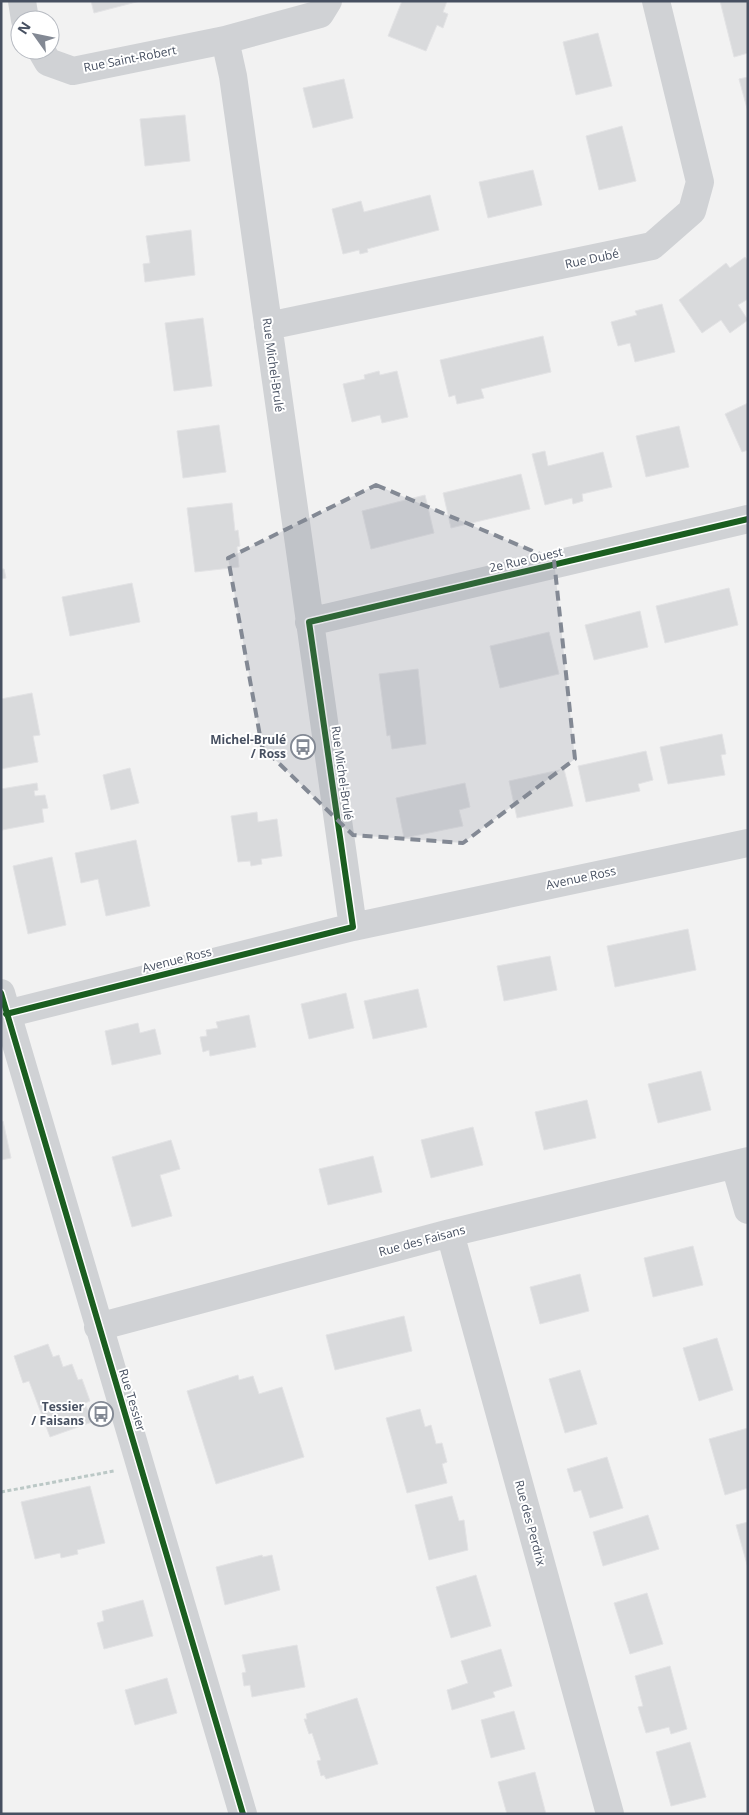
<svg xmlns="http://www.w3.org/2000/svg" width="749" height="1815" viewBox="0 0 749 1815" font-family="'Open Sans',sans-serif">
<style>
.building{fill:#d9dadc;stroke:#e3e3e5}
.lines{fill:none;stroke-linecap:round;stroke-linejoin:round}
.path{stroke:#bbc8c6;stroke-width:3;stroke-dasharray:4 2.5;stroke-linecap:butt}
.minor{stroke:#d0d2d5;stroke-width:28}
.cycleway-casing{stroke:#fff;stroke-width:9}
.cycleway{stroke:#1b5e20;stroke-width:6}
.marked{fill:#838994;fill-opacity:0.2;stroke:#838994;stroke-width:4;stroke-dasharray:10 6;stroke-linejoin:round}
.labels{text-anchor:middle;stroke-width:4;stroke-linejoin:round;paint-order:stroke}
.street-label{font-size:12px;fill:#475061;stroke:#fff}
.poi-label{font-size:12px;font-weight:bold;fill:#475061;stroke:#fff;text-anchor:end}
</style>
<rect width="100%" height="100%" fill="#f2f2f2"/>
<path class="building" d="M91 1H140L94 13Z
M402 1H447L443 12 448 14 443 28 437 25 426 51 388 36Z
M720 1H748V53L734 57Z
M598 33 612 86 576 95 563 42Z
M748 77V112L739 79Z
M344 79 353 118 313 128 303 88Z
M185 115 190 161 145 166 140 119Z
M622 126 636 181 599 190 586 136Z
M533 170 542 205 488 218 479 182Z
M430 195 439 230 367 249 368 252 360 254 359 250 343 254 332 209 361 201 364 212Z
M191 230 195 275 145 282 143 264 150 263 146 236Z
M745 257 748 261V299L738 305 748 320 730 333 721 320 702 333 679 300 726 263 730 268Z
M662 304 675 352 635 362 630 343 618 346 611 322 637 315 635 311Z
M203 318 212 386 174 391 165 323Z
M543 336 551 372 481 389 484 398 457 404 455 395 449 397 440 360Z
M379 371 380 375 397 371 408 417 382 423 380 415 352 422 343 384 365 379 364 375Z
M748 403V450L742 452 725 414Z
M219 425 226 472 183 478 177 431Z
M679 426 689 467 646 477 636 436Z
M545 451 548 466 603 452 612 487 582 494 583 501 573 504 572 498 545 505 532 454Z
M521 474 530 509 451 528 443 493Z
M425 495 434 533 371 549 362 511Z
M232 503 235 531 238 530 240 546 237 547 239 567 195 572 187 508Z
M1 569H4L6 578 1 579Z
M132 583 140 622 70 636 62 597Z
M729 588 738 625 665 643 656 606Z
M640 611 648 647 594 660 585 625Z
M549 632 559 674 500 688 490 646Z
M418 669 426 744 392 749 390 735 387 736 379 674Z
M32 693 40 735 33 736 38 762 1 769V699Z
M722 734 726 754 721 755 725 775 668 784 660 747Z
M646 751 653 780 638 784 640 791 586 802 578 766Z
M130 768 139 803 111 810 103 775Z
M564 769 573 806 517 818 509 781Z
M37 783 38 790 34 791 35 796 45 795 48 808 42 809 44 822 2 830 1 789Z
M465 783 470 807 459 810 463 826 404 838 396 798Z
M257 812 258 822 277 819 282 856 261 859 262 864 251 866 250 861 238 862 231 816Z
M136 840 150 906 106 916 98 879 81 883 75 853Z
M52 857 66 925 28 934 13 866Z
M688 929 696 970 615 987 607 946Z
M550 956 557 990 504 1001 497 966Z
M418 989 427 1027 373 1039 364 1001Z
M346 993 354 1028 309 1039 301 1004Z
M249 1015 256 1047 210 1056 209 1050 203 1052 200 1037 207 1036 206 1030 218 1028 216 1022Z
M138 1023 140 1033 155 1029 161 1054 112 1065 105 1031Z
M701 1071 711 1110 658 1123 648 1084Z
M587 1100 596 1138 544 1150 535 1112Z
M3 1121 11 1158 1 1160V1122Z
M473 1127 483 1165 431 1178 421 1140Z
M171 1140 180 1169 160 1175 172 1216 132 1227 112 1157Z
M373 1156 382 1192 328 1205 319 1169Z
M693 1246 703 1285 653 1297 644 1258Z
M580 1274 589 1311 540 1324 530 1287Z
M404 1316 412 1351 335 1370 326 1335Z
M717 1338 733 1390 699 1401 683 1348Z
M48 1344 53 1357 59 1355 63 1367 72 1364 78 1380 82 1379 90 1401 85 1403 92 1422 50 1437 29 1381 23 1383 14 1356Z
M580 1370 597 1424 565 1433 549 1379Z
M238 1375 239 1380 253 1376 259 1394 282 1387 304 1457 216 1484 187 1391Z
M420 1409 425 1427 431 1425 436 1444 442 1443 447 1462 442 1464 447 1483 407 1493 386 1418Z
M748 1428V1488L725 1495 709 1439Z
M607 1457 623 1508 590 1518 581 1490 574 1492 567 1469Z
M90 1486 105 1543 77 1550 78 1554 61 1558 60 1553 35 1559 21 1502Z
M452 1496 459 1521 464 1520 468 1550 429 1560 415 1505Z
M648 1515 659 1549 603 1566 593 1532Z
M748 1522V1568L736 1525Z
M262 1555 263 1557 272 1555 280 1590 225 1605 216 1567Z
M476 1575 491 1626 451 1638 436 1587Z
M647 1593 663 1644 630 1654 614 1603Z
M143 1600 153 1636 104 1649 97 1623 104 1621 102 1611Z
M297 1645 305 1687 252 1697 250 1685 244 1686 242 1673 246 1672 242 1655Z
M501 1649 512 1686 493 1692 495 1697 452 1710 447 1690 468 1683 461 1661Z
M670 1666 687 1729 671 1734 669 1727 646 1733 638 1707 643 1706 635 1676Z
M167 1678 177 1713 135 1725 125 1690Z
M357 1698 378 1764 326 1779 324 1775 321 1776 317 1761 321 1760 312 1733 309 1734 304 1719H307L306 1714Z
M514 1711 525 1749 491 1758 481 1720Z
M690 1742 706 1797 671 1806 656 1752Z
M535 1772 546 1814H507L498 1782Z"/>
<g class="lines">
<path class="path" d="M1 1492 114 1471"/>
<path class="minor" d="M22 1 25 20
M225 40 233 76 353 927
M41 50 48 62 73 71 225 40 320 14 328 1
M268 326 652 246 692 211 700 182 656 1
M309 622 748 519
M1 993 243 1814
M6 1014 353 927 748 843
M735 1165 748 1210
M450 1233 610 1814
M98 1327 450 1233 748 1161"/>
<defs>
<path id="cycleway" d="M1 993 243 1814
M6 1014 353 927 309 622 748 519"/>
</defs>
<use href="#cycleway" class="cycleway-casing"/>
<use href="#cycleway" class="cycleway"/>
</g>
<path class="marked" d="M376 485 554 560 575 759 463 843 353 835 262 747 228 558Z"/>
<defs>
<symbol id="bus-ring" viewBox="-11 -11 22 22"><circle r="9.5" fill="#fff" stroke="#838994" stroke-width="1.5"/><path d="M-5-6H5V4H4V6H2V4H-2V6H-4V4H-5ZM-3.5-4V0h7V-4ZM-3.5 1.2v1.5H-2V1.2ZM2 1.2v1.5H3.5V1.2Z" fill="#838994"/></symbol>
</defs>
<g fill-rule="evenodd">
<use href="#bus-ring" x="289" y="733" width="28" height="28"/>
<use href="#bus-ring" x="87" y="1400" width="28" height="28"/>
</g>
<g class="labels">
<g class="street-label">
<text transform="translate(130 59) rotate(-11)" y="4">Rue Saint-Robert</text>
<text transform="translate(592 259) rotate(-12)" y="4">Rue Dubé</text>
<text transform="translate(273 365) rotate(82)" y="4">Rue Michel-Brulé</text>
<text transform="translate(526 560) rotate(-13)" y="4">2e Rue Ouest</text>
<text transform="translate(342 773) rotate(82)" y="4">Rue Michel-Brulé</text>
<text transform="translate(581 878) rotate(-12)" y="4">Avenue Ross</text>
<text transform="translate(177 960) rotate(-14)" y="4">Avenue Ross</text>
<text transform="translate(422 1241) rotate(-15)" y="4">Rue des Faisans</text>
<text transform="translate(132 1400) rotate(73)" y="4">Rue Tessier</text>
<text transform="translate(530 1523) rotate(75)" y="4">Rue des Perdrix</text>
</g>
<g class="poi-label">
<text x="286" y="744">Michel-Brulé<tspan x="286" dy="14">/ Ross</tspan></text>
<text x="84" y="1411">Tessier<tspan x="84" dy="14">/ Faisans</tspan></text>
</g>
</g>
<rect width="749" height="1815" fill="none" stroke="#475061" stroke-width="5"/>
<g transform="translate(35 35) rotate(303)"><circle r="24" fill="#ffffff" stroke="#b5b9c0"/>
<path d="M0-4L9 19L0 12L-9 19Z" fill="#838994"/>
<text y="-8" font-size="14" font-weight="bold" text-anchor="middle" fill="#475061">N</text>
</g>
</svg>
